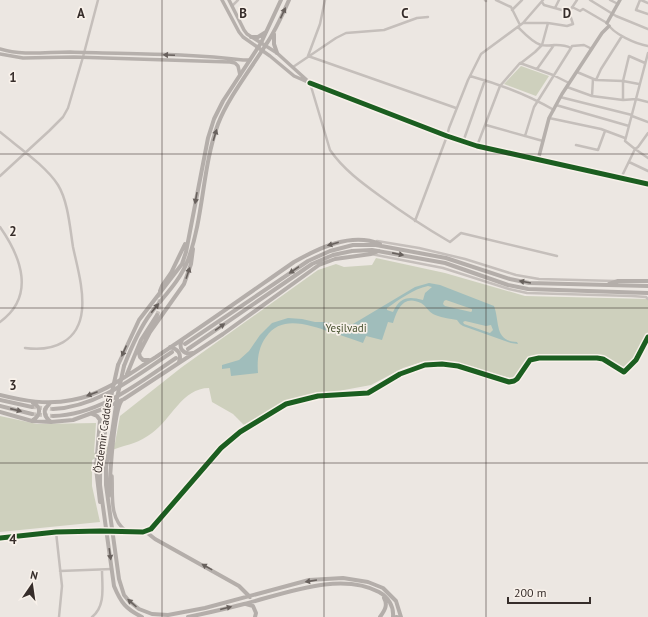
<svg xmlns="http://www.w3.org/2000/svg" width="648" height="617" viewBox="0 0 648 617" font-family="'PT Sans',sans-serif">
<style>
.green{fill:#ced0bd}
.water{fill:#a0bdbb;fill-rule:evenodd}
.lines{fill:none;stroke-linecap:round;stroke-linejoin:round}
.secondary-tunnel{stroke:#c8c2bd;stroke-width:3.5;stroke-dasharray:3.5 2;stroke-linecap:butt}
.primary-tunnel{stroke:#c8c2bd;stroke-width:4;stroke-dasharray:4 2;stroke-linecap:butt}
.street{stroke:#c5bfbb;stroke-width:2.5}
.secondary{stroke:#b6b0ac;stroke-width:3.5}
.primary{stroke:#b4aeaa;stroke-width:4}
.primary-bridge{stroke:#b4aeaa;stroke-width:4}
.cycleway-casing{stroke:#f8f1ea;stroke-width:8}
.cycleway{stroke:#1b5e20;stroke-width:5}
.oneway{fill:#68615d}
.oneway2{fill:#69615e}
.grid{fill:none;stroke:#362d2a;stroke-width:1;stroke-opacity:0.55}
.labels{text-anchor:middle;stroke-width:3.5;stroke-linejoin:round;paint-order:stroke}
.park-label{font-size:11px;fill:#475230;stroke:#f8f1ea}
.street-label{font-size:11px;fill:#362d2a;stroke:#f8f1ea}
.grid-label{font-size:13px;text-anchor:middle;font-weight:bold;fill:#362d2a;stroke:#f8f1ea;stroke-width:3.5;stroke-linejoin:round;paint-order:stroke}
</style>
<rect width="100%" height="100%" fill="#ece7e2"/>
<path class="green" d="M521 66 549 76 536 96 504 84Z
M376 258 445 273 525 296 648 299V333L638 353 624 369 602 357H529L514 379 450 362H422L403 368 371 385 344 390 280 406 244 425 233 414 212 402 209 388C182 388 171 420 152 433 139 443 129 444 115 449 107 452 100 456 92 460V486L100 522 0 532V416L37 424 96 423 94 453 115 443 120 416 182 367 318 270 336 264 344 267 372 265Z"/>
<path class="water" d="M429 283 440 285 494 306C500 322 494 341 517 342L518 344 511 343 463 326 460 324 457 320C451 319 438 317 433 314 428 311 426 306 421 303 403 294 397 310 393 323L388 322 382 340 366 336 363 343C353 339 342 336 331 332 309 325 281 314 266 337 258 348 257 361 258 373L231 376 230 368 222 369V365L239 360 249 351 260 335 272 323 288 318 302 319 315 322H326L335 325 353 324 415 287ZM428 286 432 287 425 293 423 300C408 296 400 297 393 312L387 310V308C399 300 413 289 428 286ZM446 300 472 309V311L471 312 445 306 443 304 444 301ZM465 321 486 326 491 325 493 330 490 333 464 324 463 322Z"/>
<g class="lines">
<path class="secondary-tunnel" d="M100 531 121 532"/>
<path class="primary-tunnel" d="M157 315 159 310 160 292
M32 407 53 409
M32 414 53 416"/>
<path class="street" d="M325 0 320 24 308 56 456 108
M485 0 486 1
M496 0 511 7 520 25
M590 0 616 16 648 29
M610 0 618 4
M640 0 636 10 648 14
M641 0 648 3
M542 2 544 5 569 12
M232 6 238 0
M572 7 580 11 583 9 607 23C613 34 636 44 648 46
M555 8 559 0
M512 10 522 0
M569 12 577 0
M524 23H548L567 26 573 24 569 12
M518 27C524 33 532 42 541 45 550 47 559 42 571 48L572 46 584 45 592 49
M648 53 625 141 635 149 638 147 648 133
M521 63 535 52 542 45 548 23
M645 63 629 56 623 81V100L636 99 648 102
M293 67 336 38 346 33 384 30 417 18 428 17
M537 69 554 45
M577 72 596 80 623 81 639 84
M470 76C499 84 528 95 554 110
M596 80 601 69 622 36
M310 83 330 150C343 169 362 183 380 196 403 213 426 228 450 242L461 233 557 256
M567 87 592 96 623 100
M592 96 593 79
M560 97 632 115
M556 105 629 126
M632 116 648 122
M549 118 601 129 625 138
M486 125 543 141
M0 132C18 147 46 166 58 185 68 201 70 228 73 247 77 266 84 289 82 310 79 341 54 352 25 348
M525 136 534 107 571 48
M463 142 485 80
M576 145 598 150 605 131
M477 146 500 86 520 63 553 75 569 83
M629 162 648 171
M0 176 49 131 63 117 68 108 83 57 98 0
M621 178 635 149 648 158
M415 221 447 136 449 128 468 80 481 54 523 23 543 0
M0 227C21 257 36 296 0 322
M377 241 419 248 465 259 516 275 539 279 615 281
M371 254 443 268 509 289 527 293 632 296 646 297 648 299
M56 532 62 586 59 617
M60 571 112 569
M92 617C106 606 102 586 102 570"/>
<path class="secondary" d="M222 0 239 32 243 37 270 56 294 76 310 83 277 53 247 34 244 30 229 0
M607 23 620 0
M0 49C23 56 46 52 70 52 127 54 186 53 243 60H250
M0 54 23 58 74 57 230 62 235 63 238 66 240 75
M310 83 447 136 477 146 648 184
M538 160 549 118 562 94 602 33 609 26
M112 476C113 495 109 519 126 531
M121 532H143L151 529 221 448 240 432 286 404 318 396 368 393 400 374 425 365 442 364 458 366 509 382 514 381 517 379 530 360 539 358H597L603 359 624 372 636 360 648 337
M0 538 56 532 100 531"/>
<path class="primary" d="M274 34V44L277 53
M251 37H258L266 32
M609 284 618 281H648
M160 291 162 286 171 273 185 244
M182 340C178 348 183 355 193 353
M185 344 308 261 330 251 353 245H376L446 258 510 279 529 283 648 286
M170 347C178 349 182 354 179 362
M188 349 312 264 333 255 352 251 372 250 445 263 508 285 528 289 648 293
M149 360H143L140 357 139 353 150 332 184 284 191 264 193 249
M118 365 139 320 182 264 186 252 208 138 214 119 223 101 261 43 281 0
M124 366C131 348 139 329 151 313 164 296 180 281 188 260 204 216 202 168 218 124 228 98 250 70 265 46 275 32 282 16 289 0
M127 374 141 340 157 315
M0 395C24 401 47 405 72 400 103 395 130 373 156 357 203 326 248 294 294 262 319 248 351 232 380 244
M0 400 32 407
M50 403 45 409C44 415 46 418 51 422
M0 406 32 414
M53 409C98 407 136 376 172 352
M0 412 32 421 51 422 73 420 100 410 124 399 223 334 319 265 335 259 371 254 379 251
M92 414 97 416 100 420 96 468 100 502
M53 416C99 415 139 383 176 358
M33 420C40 416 42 407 33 403
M105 432 100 468V485L114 586C121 603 126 609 142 617
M112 433 106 467V485L119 579 124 595 129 601 139 609 152 614 168 615 205 608 309 580 343 578 368 582 383 588 396 601 401 617
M109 496C110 479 113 411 122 400
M145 531 155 539 239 586 250 597
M246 604 253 606 256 613 255 617
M188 617C207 613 225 609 244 604 284 594 340 571 379 592 388 597 394 606 393 617
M380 617C385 610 388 605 384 598
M396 617H397"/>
<path class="primary-bridge" d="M105 432 112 392 118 365
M112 433 117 398 124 366"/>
<defs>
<path id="cycleway" d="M310 83 447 136 477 146 648 184
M0 538 56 532 100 531 143 532 151 529 221 448 240 432 286 404 318 396 368 393 400 374 425 365 442 364 458 366 509 382 514 381 517 379 530 360 539 358H597L603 359 624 372 636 360 648 337"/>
</defs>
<use href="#cycleway" class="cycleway-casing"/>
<use href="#cycleway" class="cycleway"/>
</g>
<defs><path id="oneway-solid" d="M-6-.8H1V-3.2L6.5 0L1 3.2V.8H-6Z"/></defs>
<g class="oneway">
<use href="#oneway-solid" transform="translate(283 13) rotate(-65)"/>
<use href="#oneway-solid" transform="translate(215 135) rotate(-73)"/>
<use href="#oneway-solid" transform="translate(196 198) rotate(100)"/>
<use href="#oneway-solid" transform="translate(333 244) rotate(164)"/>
<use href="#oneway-solid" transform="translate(398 254) rotate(11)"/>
<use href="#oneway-solid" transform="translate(294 270) rotate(146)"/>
<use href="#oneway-solid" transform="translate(188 273) rotate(-71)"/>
<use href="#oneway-solid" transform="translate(525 282) rotate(-170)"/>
<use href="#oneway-solid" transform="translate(155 308) rotate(-51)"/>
<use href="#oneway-solid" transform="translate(220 327) rotate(-35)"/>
<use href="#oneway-solid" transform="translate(124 351) rotate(114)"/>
<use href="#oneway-solid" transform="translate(92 394) rotate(159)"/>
<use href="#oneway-solid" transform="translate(16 410) rotate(13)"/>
<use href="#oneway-solid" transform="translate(110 554) rotate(82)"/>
<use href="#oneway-solid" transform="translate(207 567) rotate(-151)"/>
<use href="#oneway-solid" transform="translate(311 581) rotate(171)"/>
<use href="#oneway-solid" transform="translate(132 603) rotate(-138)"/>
<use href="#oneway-solid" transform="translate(226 608) rotate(-14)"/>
</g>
<use class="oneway2" href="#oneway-solid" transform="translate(169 55) rotate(-178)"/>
<path class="grid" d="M162 0V617M324 0V617M486 0V617M0 154H648M0 308H648M0 463H648"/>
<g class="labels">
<g class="park-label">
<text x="346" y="332">Yeşilvadi</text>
</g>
<g class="street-label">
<text transform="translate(103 434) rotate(-82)" y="4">Özdemir Caddesi</text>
</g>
</g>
<g class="grid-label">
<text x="81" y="18">A</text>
<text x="243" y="18">B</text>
<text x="405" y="18">C</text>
<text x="567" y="18">D</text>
<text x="13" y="82">1</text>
<text x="13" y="236">2</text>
<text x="13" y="390">3</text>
<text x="13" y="544">4</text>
</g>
<g transform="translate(32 585) rotate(13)" stroke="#f8f1ea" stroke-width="3" paint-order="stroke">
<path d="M0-3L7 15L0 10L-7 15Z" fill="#362d2a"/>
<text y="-6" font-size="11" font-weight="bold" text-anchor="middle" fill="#362d2a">N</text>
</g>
<path d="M508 597v6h82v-6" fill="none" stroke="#362d2a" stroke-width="2"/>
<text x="514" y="597" font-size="12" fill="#362d2a" stroke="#f8f1ea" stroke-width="3" paint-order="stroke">200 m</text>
</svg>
